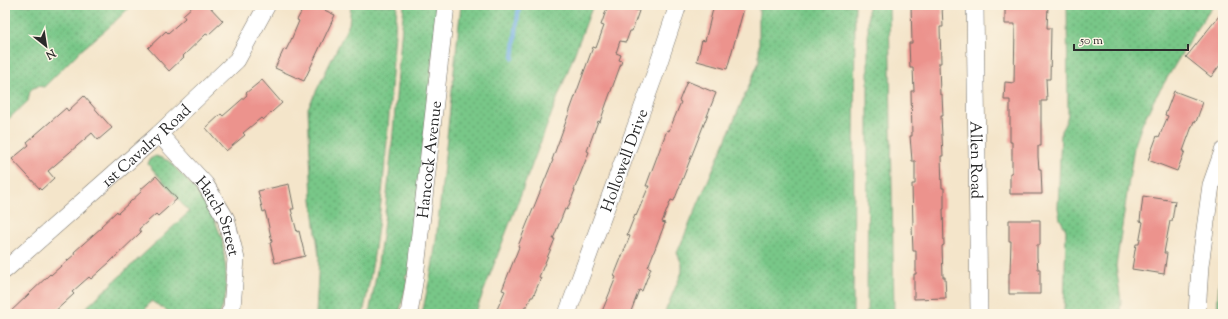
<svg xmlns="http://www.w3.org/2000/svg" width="1228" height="319" viewBox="0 0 1228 319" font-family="'Sorts Mill Goudy',serif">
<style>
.grass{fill:url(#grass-dots);stroke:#52795a}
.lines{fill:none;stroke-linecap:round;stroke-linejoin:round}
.stream{stroke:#73b0e5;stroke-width:4.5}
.building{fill:#ec938d}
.minor-casing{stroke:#716c63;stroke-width:18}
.minor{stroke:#fff;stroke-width:17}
.labels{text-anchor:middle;stroke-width:3;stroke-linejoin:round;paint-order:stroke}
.street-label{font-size:16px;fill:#2b2b2b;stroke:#fcf5e5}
</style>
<defs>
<pattern id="grass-dots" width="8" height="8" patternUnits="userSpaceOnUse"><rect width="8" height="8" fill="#78c788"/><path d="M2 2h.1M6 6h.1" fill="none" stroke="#63a26f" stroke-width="1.8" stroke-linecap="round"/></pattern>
</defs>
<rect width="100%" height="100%" fill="#fcf5e5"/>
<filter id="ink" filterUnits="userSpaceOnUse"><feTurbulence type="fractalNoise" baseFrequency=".025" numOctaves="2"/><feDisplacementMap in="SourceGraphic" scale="8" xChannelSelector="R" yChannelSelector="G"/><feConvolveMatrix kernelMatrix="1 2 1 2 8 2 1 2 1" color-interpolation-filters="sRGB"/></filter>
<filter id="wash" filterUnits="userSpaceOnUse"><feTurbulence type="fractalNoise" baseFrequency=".012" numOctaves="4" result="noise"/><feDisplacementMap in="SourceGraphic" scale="16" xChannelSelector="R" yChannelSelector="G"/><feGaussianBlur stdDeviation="0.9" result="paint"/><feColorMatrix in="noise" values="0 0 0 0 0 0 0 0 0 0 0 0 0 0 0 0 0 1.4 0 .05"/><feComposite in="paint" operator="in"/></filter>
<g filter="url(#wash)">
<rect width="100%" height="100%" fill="#f4e5ca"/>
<path class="grass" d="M5 5H132L108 28 79 52 44 87 38 86 33 88 30 91 28 101 5 122Z
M351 5H397C389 107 385 214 363 314H316L319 257 312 199 308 108 349 24Z
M404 5H438L437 21 435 20 434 24 436 25 409 275H406L405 279H408L399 314H369C390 212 394 108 404 5Z
M461 5H593L475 314H422L432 268 436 241Z
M759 5H855L853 314H664L682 272V264L677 253 759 62Z
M868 5H889L894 314H867L868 133Z
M1067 5H1214L1197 28 1154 100 1143 122 1134 147 1116 266 1121 301 1120 314H1064L1066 230 1060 219 1058 208 1061 131 1066 122 1068 114Z
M156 156 169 161 195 189 213 216 222 239 226 272V293L220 314H173L151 301 142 314H79L189 212 148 164 150 159Z
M1223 275V314H1217L1219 281Z"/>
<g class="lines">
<path class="stream" d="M513 58 519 5"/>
</g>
<g id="blocks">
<path class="building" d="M194 5H208L223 21 208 35 206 34 183 56 184 57 169 71 148 48 166 31 168 33 185 18 183 15Z
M305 5H314L335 15 304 81 275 68 284 49 286 50 291 40 299 21 297 20Z
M608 5H620L639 11 632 31H630L626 42 620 41 616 53 621 55 619 60 622 61 607 102 600 122 598 121 587 151 589 152 574 190H575L567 210 565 209 553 239H555L539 277 541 278 533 297H531L527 306H525L522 314H495L505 291 502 290 519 247 518 246 553 160H552L593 47 596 48 604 26 601 25Z
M714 5H745L727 69 697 61 702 40 705 41Z
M911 5H940L942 6 943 27H940L941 63H939L940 95H942L943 116H941L943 156H941L942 188H944V209H943L944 245 942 246 943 277H945L946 298 914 299V274H916V251H913L912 226H913L912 184H915V161H912L910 136H912L911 91H914L913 68H910L909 43H912Z
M1005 6H1048L1047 28H1051L1050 79H1046L1047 101H1041V146H1038V157L1039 169H1041L1042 194H1010V173H1012V142H1010V100H1004L1005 82 1014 83 1015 24H1005Z
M1223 11V61L1211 77 1186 57Z
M262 80 282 103 263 120 261 118 243 133 245 135 226 151 206 128 221 114 223 116 247 95 246 93Z
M687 81 716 93 674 201 671 200 662 222 665 223 648 267 651 268 642 291 639 290 630 314H601L616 277 614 276 630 236 627 235 635 215 636 216 649 186H646L667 130 669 131 681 102 679 101Z
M1174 91 1203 102 1196 122 1194 121 1183 151H1185L1177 171 1148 160 1157 136 1159 137 1168 116 1165 115Z
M84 96 112 128 98 140 92 133 48 171 54 178 41 190 12 159 29 145 27 142 66 108 68 111Z
M156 176 177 199 158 216 156 214 139 229 141 232 110 262 91 279 89 277 81 284 72 292 74 294 52 314H8L50 274 51 275 61 266 75 254 74 252 102 227 101 226 117 211 118 213 142 191 140 190Z
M289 184 294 209H291L297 232 299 231 305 256 275 263 270 243 272 242 268 223 265 211 263 212 258 191Z
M1143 196 1175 201 1172 221H1170L1164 253H1167L1164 274 1132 269 1136 244H1139L1143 222 1140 221Z
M1009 220H1040V245H1037V257L1038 269H1040V294H1009V273H1010L1011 241H1009Z"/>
</g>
</g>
<g filter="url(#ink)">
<use href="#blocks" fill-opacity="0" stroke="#716c63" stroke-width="1"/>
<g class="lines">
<defs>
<g id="minor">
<path id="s1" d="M975 5 979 314"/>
<path id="s2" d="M159 134 205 184 226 219 236 259 232 307 229 314"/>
<path id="s3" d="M5 270 159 134 237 60 267 5"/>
<path id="s4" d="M409 314 415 277 446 5"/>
<path id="s5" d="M567 314 655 74 678 5"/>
<path d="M1197 314 1200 266 1211 185 1223 151"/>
</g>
</defs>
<use href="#minor" class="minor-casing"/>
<use href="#minor" class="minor"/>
</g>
</g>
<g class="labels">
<g class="street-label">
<text dy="6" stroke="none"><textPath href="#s3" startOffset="188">1st Cavalry Road</textPath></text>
<text dy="6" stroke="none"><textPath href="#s4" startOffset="156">Hancock Avenue</textPath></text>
<text dy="6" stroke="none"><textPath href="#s5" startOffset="164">Hollowell Drive</textPath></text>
<text dy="6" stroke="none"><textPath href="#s1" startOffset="155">Allen Road</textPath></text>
<text dy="6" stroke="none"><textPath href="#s2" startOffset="103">Hatch Street</textPath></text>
</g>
</g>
<rect width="1228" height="319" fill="none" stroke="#fcf5e5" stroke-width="20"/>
<g transform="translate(46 46) rotate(150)" stroke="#fcf5e5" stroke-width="3" paint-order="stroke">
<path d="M0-3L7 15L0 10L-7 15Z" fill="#2b2b2b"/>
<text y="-6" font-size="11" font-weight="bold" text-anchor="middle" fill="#2b2b2b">N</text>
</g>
<path d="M1074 44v6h114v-6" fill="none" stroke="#2b2b2b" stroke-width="2"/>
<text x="1080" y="44" font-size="12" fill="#2b2b2b" stroke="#fcf5e5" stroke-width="3" paint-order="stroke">50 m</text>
</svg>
